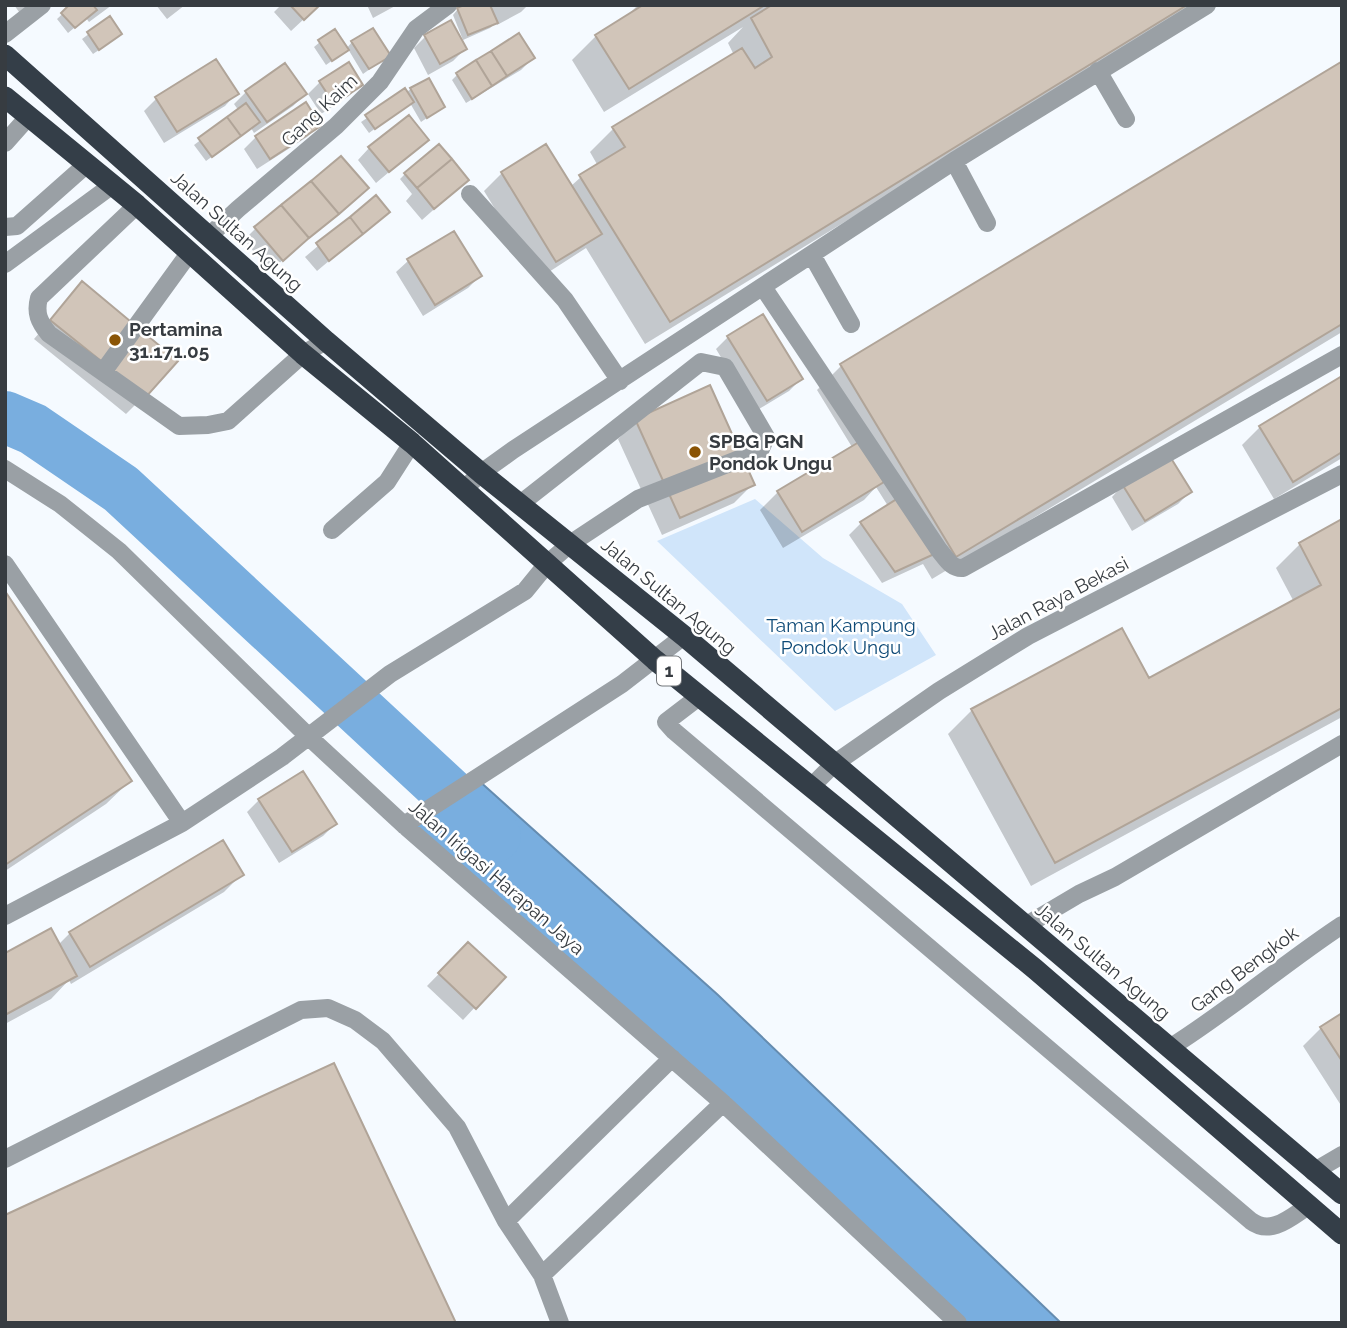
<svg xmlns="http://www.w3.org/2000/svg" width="1347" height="1328" viewBox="0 0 1347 1328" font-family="Raleway,sans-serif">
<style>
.green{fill:#d0e5fa}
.water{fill:#79aedf;stroke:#658cb0;stroke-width:2}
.shadow{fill:#0003}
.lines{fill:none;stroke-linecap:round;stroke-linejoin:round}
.river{stroke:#79aedf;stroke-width:52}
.building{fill:#d1c5b9;stroke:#b0a498;stroke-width:2}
.minor{stroke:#9aa0a5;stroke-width:18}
.highway{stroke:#343e48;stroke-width:21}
.poi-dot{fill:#8a5405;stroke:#fff;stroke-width:2.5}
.labels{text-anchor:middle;stroke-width:5;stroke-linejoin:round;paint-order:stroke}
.shield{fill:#fff;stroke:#73767a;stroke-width:2}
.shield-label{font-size:18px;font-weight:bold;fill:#373c41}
.street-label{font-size:19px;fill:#373c41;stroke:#fff}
.poi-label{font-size:19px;font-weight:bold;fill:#373c41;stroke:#fff;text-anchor:start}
.park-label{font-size:19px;fill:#0e4a77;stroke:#fff}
</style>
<rect width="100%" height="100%" fill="#f5faff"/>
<path class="green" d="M755 499 823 558 902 604 936 655 835 711 657 541Z"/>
<path class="water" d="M477 779 718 995 1061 1323H960L404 825Z"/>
<path class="shadow" d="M14 5H36L22 16Z
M72 5H112L89 22 86 18 68 33 57 19Z
M156 5H185L167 19Z
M281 5H319L291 31 274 12Z
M367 5H397L373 18Z
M468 5H528L521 12 497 25 496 23 490 28 463 40 453 15 458 9Z
M638 5H1194L1185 14 645 344 586 248 538 279 484 191 502 173 571 186 581 177 598 166 590 152 613 129 734 55 728 43 743 27 604 112 572 60 596 36 631 15 630 13Z
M109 19 115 39 93 54 82 39Z
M426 36 465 49 453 61 428 75 414 48Z
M320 42 346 49 352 42 388 56 363 74 348 49 326 65 314 47Z
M533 58 521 70 466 103 452 80 457 75Z
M216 61 236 94 225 106 164 143 144 111 156 99Z
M1340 64 1342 332 932 579 923 564 882 583 849 535 861 523 888 506 876 487 864 500 783 548 760 510 778 492 852 447 817 390 841 366Z
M320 82 361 84 349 96 321 114 308 94Z
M411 89 443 107 421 122 410 103 369 133 361 122Z
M246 92 305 94 293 106 254 133 251 128 206 161 194 145 239 111 234 104Z
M319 125 307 137 257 169 244 149 256 137Z
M427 140 376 183 358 160 369 148Z
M405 174 467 180 422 220 406 201 412 194 400 179Z
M367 188 270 271 244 240 256 228Z
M351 218 355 239 317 271 305 257Z
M408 261 480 276 468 288 423 316 396 272Z
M82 284 144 396 126 414 34 339Z
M728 337 801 379 789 391 754 412 716 349Z
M1342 378V458L1274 499 1242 445 1260 427Z
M636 421 752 485 734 503 662 535 618 439Z
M1123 485 1190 492 1178 504 1132 531 1112 497Z
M1342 521V717L1031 886 948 734 972 710 1148 681 1294 602 1276 568 1300 544Z
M5 594 130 781 106 804 5 871Z
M259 800 335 824 323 836 279 863 247 812Z
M222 843 242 874 224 892 71 984 69 980 51 999 5 1024V955L58 945 70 933Z
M468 944 503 977 463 1020 427 986Z
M1342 1015V1107L1303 1046 1321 1028Z"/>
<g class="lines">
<path class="river" d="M5 417 33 429 121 489 495 836"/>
</g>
<path class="building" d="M69 5H93L97 10 75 28 61 13Z
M290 5H320L304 20Z
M464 5H490L498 23 468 35 457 8Z
M643 5H765L629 89 595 35Z
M772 5H1187L670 322 579 175 625 147 612 127 742 48 755 68 772 57 751 18Z
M110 16 122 34 99 50 87 32Z
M451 20 467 49 440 64 424 35Z
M373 28 391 56 369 69 351 41Z
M335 29 349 50 332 61 318 40Z
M519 33 535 58 507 76 491 51Z
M491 51 507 76 492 86 476 60Z
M216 59 239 94 177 132 155 97Z
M476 60 492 86 472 99 456 73Z
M349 62 363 85 334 104 319 81Z
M1341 62 1342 324 956 557 840 364Z
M285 63 307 94 267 122 245 91Z
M429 78 445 107 427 118 410 88Z
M405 88 414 102 375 129 365 115Z
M306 102 321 126 270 159 255 136Z
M246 103 260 122 241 136 227 117Z
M409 115 429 140 389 172 368 147Z
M227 117 241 136 212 157 198 138Z
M439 144 452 159 417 188 404 173Z
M546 144 602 234 556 262 501 172Z
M341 156 369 188 339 214 311 181Z
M452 159 469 180 434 209 417 188Z
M311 181 339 214 309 238 281 205Z
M376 195 390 212 363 234 350 217Z
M281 205 309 238 283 261 254 227Z
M350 217 363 234 329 261 316 243Z
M454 231 482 276 435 305 407 259Z
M82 281 178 361 146 397 50 320Z
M763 314 803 379 767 401 727 336Z
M1342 376V452L1293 482 1259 426Z
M710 385 755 485 680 518 635 419Z
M859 442 884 482 802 532 777 491Z
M1169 455 1192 492 1145 521 1122 484Z
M908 492 943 550 895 572 860 522Z
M1342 519V708L1055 863 971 709 1122 628 1149 678 1321 585 1299 543Z
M5 591 132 781 5 865Z
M303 771 337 824 292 852 258 799Z
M223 840 244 875 90 967 69 932Z
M51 928 77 976 5 1015V953Z
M468 942 506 977 476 1009 438 973Z
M1342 1013V1061L1320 1027Z
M334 1063 456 1323H5V1215Z"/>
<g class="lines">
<path class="minor" d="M5 34 42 5
M1098 71 1126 119
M5 143 29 116
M954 161 987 223
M470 194 565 300 620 381
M137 205 39 298C35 313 39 322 49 334L179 426 208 425 228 421 303 354 326 341
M5 227 17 226 87 164
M209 236 238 209 336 126 380 82 416 29 448 5
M812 255 851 324
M5 264 111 186
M763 287 939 550C946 558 951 569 963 568L1342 355
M103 372 190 252
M5 469 60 504 119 551 310 738 404 825 723 1103 958 1323
M463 490 481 473 513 450 954 161 1207 5
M332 530 387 482 412 443
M5 564 182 823
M700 696 666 722 674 731 1251 1221C1271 1236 1291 1217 1308 1206
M812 786 834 764 939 691 1028 636 1342 474
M404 825 622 684 684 636
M5 916 182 823 282 757 390 674 525 591 547 564 570 544 638 499 760 451 766 437 725 367 701 362 520 504
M1025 926 1079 894 1115 877 1342 744
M1171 1047C1230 1010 1283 964 1342 925
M5 1159 301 1010 328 1008 355 1020 383 1041 457 1127 506 1221 542 1275 560 1323
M1313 1172 1342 1155
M506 1221 672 1058
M542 1275 723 1103"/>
<path class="highway" d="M5 55 326 341 481 473 684 636 1342 1194
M5 97 137 205 303 354 412 443 655 660 1035 969 1342 1234"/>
</g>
<g class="poi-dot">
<circle cx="115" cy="340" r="7"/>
<circle cx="695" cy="452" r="7"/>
</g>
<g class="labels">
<rect class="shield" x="657" y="656.5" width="24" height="29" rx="5"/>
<g class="shield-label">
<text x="669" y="677">1</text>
</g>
<g class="street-label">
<text transform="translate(319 110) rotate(-43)" y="7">Gang Kaim</text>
<text transform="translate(237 231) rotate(42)" y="7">Jalan Sultan Agung</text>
<text transform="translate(669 596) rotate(40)" y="7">Jalan Sultan Agung</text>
<text transform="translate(1058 598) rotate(-28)" y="7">Jalan Raya Bekasi</text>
<text transform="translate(497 877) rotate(41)" y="7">Jalan Irigasi Harapan Jaya</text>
<text transform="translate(1103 961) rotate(40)" y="7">Jalan Sultan Agung</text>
<text transform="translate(1244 969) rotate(-37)" y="7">Gang Bengkok</text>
</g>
<g class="poi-label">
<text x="129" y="336">Pertamina<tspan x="129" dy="22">31.171.05</tspan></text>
<text x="709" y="448">SPBG PGN<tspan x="709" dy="22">Pondok Ungu</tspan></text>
</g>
<g class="park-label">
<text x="841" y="632">Taman Kampung<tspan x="841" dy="22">Pondok Ungu</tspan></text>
</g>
</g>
<rect width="1347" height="1328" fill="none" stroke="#373c41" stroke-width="14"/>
</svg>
